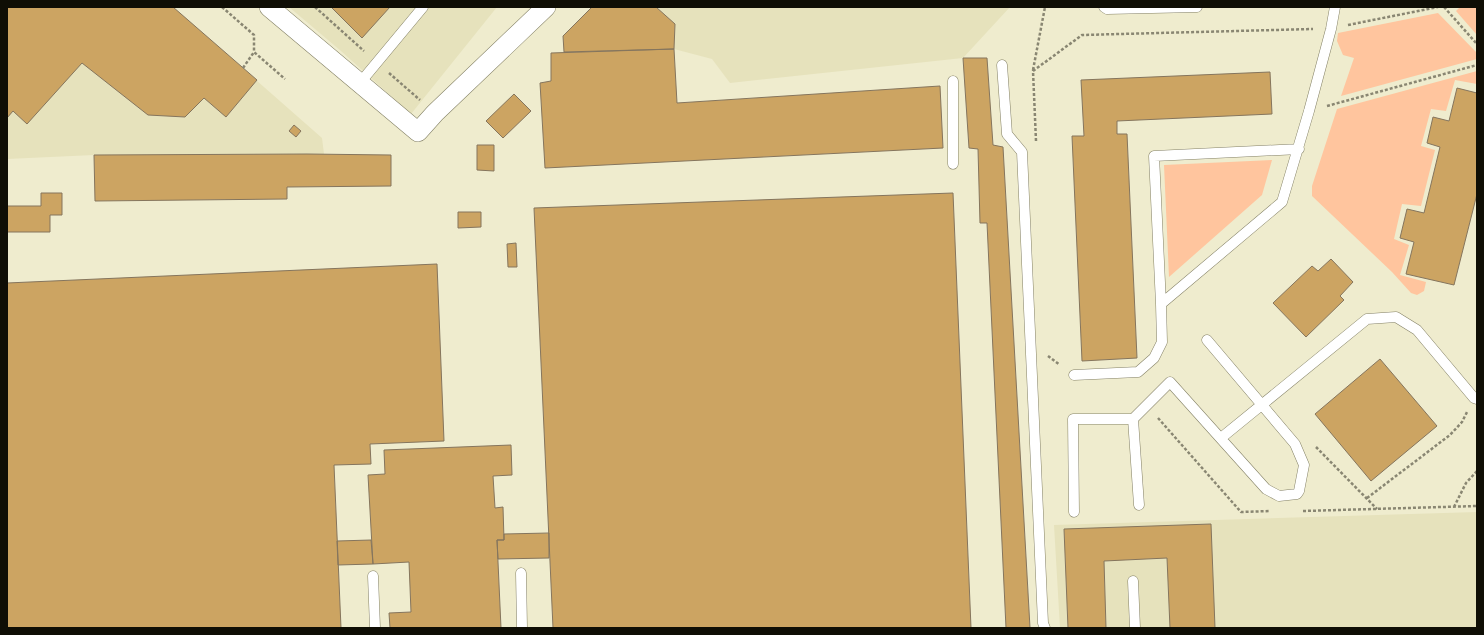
<svg xmlns="http://www.w3.org/2000/svg" width="1484" height="635" viewBox="0 0 1484 635" font-family="Rubik,sans-serif">
<style>
.built{fill:#e6e2bc}
.green{fill:#ffc59e}
.building{fill:#cca462;stroke:#85755d}
.lines{fill:none;stroke-linecap:round;stroke-linejoin:round}
.service-casing{stroke:#848166;stroke-width:11}
.minor-casing{stroke:#848166;stroke-width:20}
.path{stroke:#898672;stroke-width:2.5;stroke-dasharray:3 2;stroke-linecap:butt}
.service{stroke:#fff;stroke-width:10}
.minor{stroke:#fff;stroke-width:19}
</style>
<rect width="100%" height="100%" fill="#efecce"/>
<path class="built" d="M7 7H173L322 138 324 154 94 155 7 159Z
M289 7H497L411 114 341 51Z
M656 7H1010L963 58 730 83 712 59 674 49 675 24Z
M1477 512V628H1060L1054 525Z"/>
<path class="green" d="M1460 7H1477V35L1456 11Z
M1438 13 1477 53V59L1341 96 1354 58 1343 55 1337 41 1338 33Z
M1477 71V84L1455 80 1446 111 1431 109 1421 146 1435 150 1421 206 1402 204 1394 239 1409 245 1400 275 1426 282 1424 291 1417 295 1411 293 1392 272 1312 196V186L1337 109Z
M1272 160 1262 195 1169 277 1164 165Z"/>
<path class="building" d="M7 7H173L257 80 226 117 204 98 185 117 148 115 82 63 27 124 13 111 7 118Z
M331 7H390L362 38Z
M592 7H656L675 24 674 49 564 52 563 36Z
M674 49 677 103 940 86 943 148 545 168 540 83 551 81V53Z
M963 58H987L993 145 1003 147 1030 628H1006L987 223H980L978 149 969 148Z
M1270 72 1272 114 1117 121V134H1127L1137 358 1082 361 1072 136H1084L1081 80Z
M1457 88 1477 93V194L1454 285 1406 274 1414 242 1400 238 1407 209 1424 213 1440 147 1427 143 1433 117 1449 121Z
M514 94 531 111 503 138 486 121Z
M294 125 301 131 296 137 289 131Z
M477 145H494V171L477 170Z
M307 154 391 155V186L287 187V199L95 201 94 155Z
M41 193H62V215H50V232H7V206H41Z
M953 193 971 628H553L534 208Z
M458 212H481V227L458 228Z
M516 243 517 267H508L507 244Z
M1331 259 1353 282 1340 296 1344 300 1306 337 1273 303 1312 266 1318 271Z
M437 264 444 441 370 444 371 464 334 465 341 628H7V283Z
M1380 359 1437 426 1371 481 1315 414Z
M511 445 512 475 493 476 495 508 503 507 504 540H497L501 628H390L389 613 411 612 409 562 373 564 368 475 385 474 384 450Z
M1211 524 1215 628H1170L1167 558 1104 561 1106 628H1068L1064 529Z
M549 533V558L498 559 497 540H504V534Z
M371 540 373 564 338 565 337 541Z"/>
<g class="lines">
<defs>
<path id="service" d="M1104 7 1107 9 1197 7
M1002 65 1007 134 1022 152 1043 623 1045 628
M953 81V164
M359 84 423 7
M1161 304 1154 156 1299 149
M1074 375 1138 372 1154 358 1162 342 1161 304 1282 202 1309 111 1331 29 1335 7
M1133 419 1139 505
M1221 438 1367 319 1396 317 1417 330 1474 398 1477 399
M1074 512 1073 419H1133L1170 382 1266 489 1279 496 1297 494 1299 491 1304 465 1295 444 1207 340
M521 573 522 628
M373 576 375 628
M1133 581 1135 628"/>
<path id="minor" d="M269 7 418 132 435 113 546 7"/>
</defs>
<use href="#service" class="service-casing"/>
<use href="#minor" class="minor-casing"/>
<path class="path" d="M222 7 254 35V52
M315 7 364 51
M1444 7 1477 44
M1348 25 1438 7
M243 68 254 52 285 79
M1033 70 1045 7
M389 73 420 100
M1327 106 1477 65
M1036 141 1033 71 1082 35 1313 29
M1048 356 1060 365
M1158 418 1241 512 1270 511
M1316 447 1377 509
M1367 498 1450 435 1462 422 1467 412
M1454 507 1466 483 1477 471
M1303 511 1477 506"/>
<use href="#service" class="service"/>
<use href="#minor" class="minor"/>
</g>
<rect width="1484" height="635" fill="none" stroke="#0f0e05" stroke-width="16"/>
</svg>
